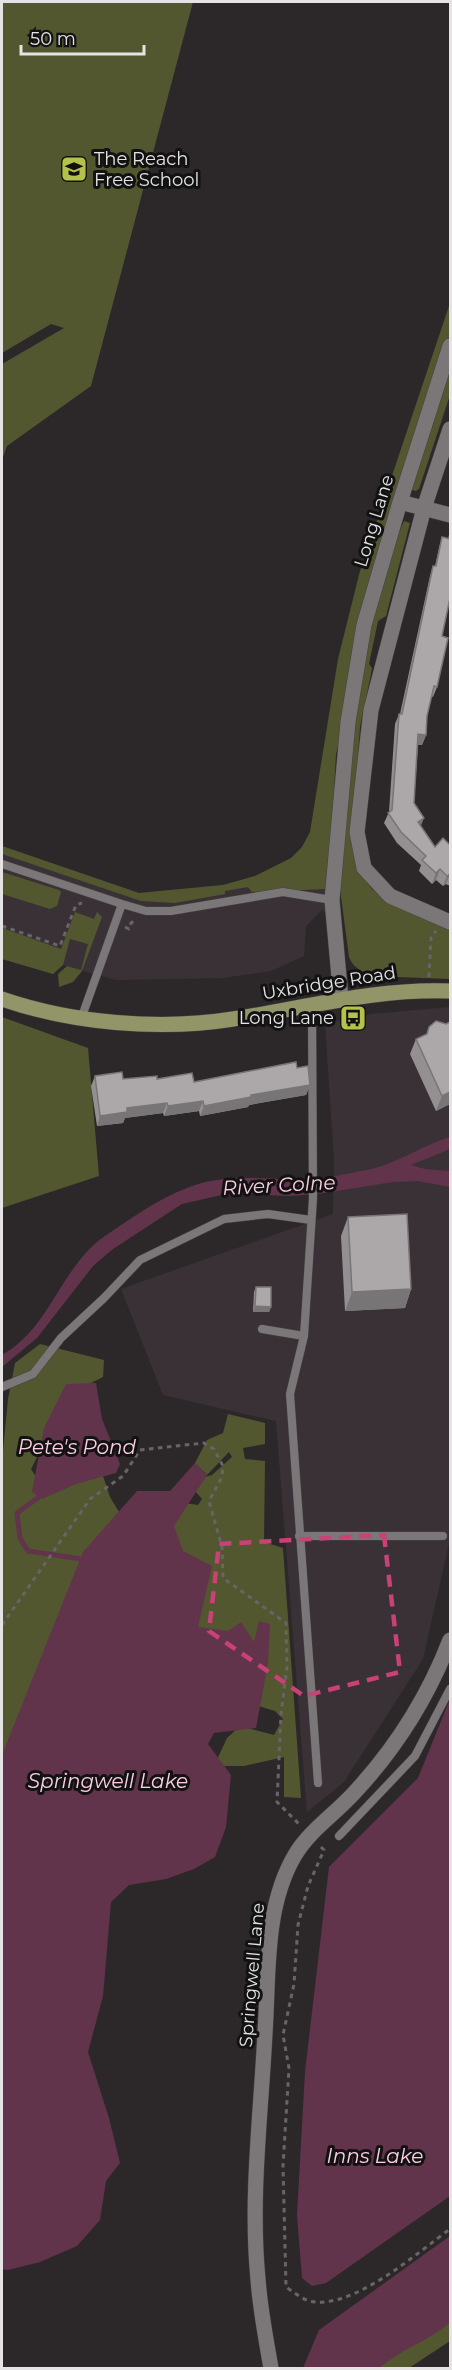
<svg xmlns="http://www.w3.org/2000/svg" width="452" height="2370" viewBox="0 0 452 2370" font-family="Montserrat,sans-serif">
<style>
.built{fill:#3a3136}
.green{fill:#525730}
.water{fill:#61344c}
.lines{fill:none;stroke-linecap:round;stroke-linejoin:round}
.stream{stroke:#61344c;stroke-width:5}
.lane-casing{stroke:#464344;stroke-width:9}
.street-casing{stroke:#464344;stroke-width:16}
.primary-casing{stroke:#464344;stroke-width:16}
.path{stroke:#686566;stroke-width:3;stroke-dasharray:4.5 4.5;stroke-linecap:butt}
.lane{stroke:#7b7778;stroke-width:8}
.street{stroke:#7b7778;stroke-width:15}
.primary{stroke:#919567;stroke-width:15}
.wall{fill:#949091}
.shaded-wall{fill:#787576}
.building{fill:#aca7a9;stroke:#787576;stroke-width:1.5}
.marked{fill:none;stroke:#c94176;stroke-width:4.5;stroke-dasharray:12 8;stroke-linejoin:round}
.labels{text-anchor:middle;stroke-width:6;stroke-linejoin:round;paint-order:stroke}
.poi-label{font-size:18px;fill:#e5e3e4;stroke:#131212;text-anchor:start}
.street-label{font-size:18px;fill:#e5e3e4;stroke:#131212}
.water-label{font-size:20px;font-style:italic;fill:#fdcee4;stroke:#131212}
</style>
<rect width="100%" height="100%" fill="#2c282a"/>
<path class="built" d="M2 846 139 893 223 885 255 876 326 877V913L322 910 306 926 304 956 271 971 222 978 116 980 63 965 53 974 2 959Z
M450 1007V1539L423 1659 344 1782 307 1812 276 1421 163 1395 121 1289 333 1214 334 1161 325 1023 371 1014Z"/>
<path class="green" d="M2 2H193L91 386 7 446 2 460V364L64 328 51 324 2 353Z
M450 303V335L443 350 336 754 329 884 325 889 252 892 248 887 225 891V894L175 903 141 901 2 854V846L139 893 223 885 255 876 291 858 302 847 310 832 338 659 360 571Z
M450 364V395L419 489 416 491 412 490 413 480Z
M404 521 410 523 386 616 378 621 369 664 372 668 371 674 360 727 352 846 355 860 362 876 372 889 384 899 450 930V979L371 976C362 971 353 968 349 957L341 897 340 857 358 678 389 556Z
M2 872 59 890 61 892 57 906 50 909 2 894Z
M75 912 94 919 97 912 102 917 82 971 73 982 59 987 58 974 67 966 81 970 88 944 70 939 63 965 53 974 2 959V928L61 949Z
M2 1017 88 1048 99 1176 2 1208Z
M40 1344 104 1360 103 1377 69 1394 31 1469 45 1491 101 1470 110 1497 122 1517 2 1759V1461L8 1399 15 1363Z
M228 1414 265 1423V1444L243 1448 245 1459 265 1461 264 1542 283 1548 301 1798 284 1797V1757L244 1766H214L227 1738 240 1726 274 1735 283 1719 275 1711 255 1705 193 1630 176 1557 173 1521 177 1502 198 1505 202 1499 196 1492 197 1479 212 1475 232 1457 229 1452 207 1475 195 1463 207 1440 223 1433Z
M450 2296V2341L409 2368H349Z"/>
<path class="water" d="M450 1137V1149L411 1165 425 1169 450 1171V1187L418 1181 393 1182 318 1194 289 1196 230 1193 182 1204 113 1249 93 1266 37 1338 2 1367V1355C8 1351 15 1347 20 1342 54 1312 66 1263 105 1236 130 1219 158 1199 187 1188 226 1172 268 1180 308 1180 327 1179 348 1173 367 1170 397 1164 421 1146 450 1137Z
M96 1383 102 1419 120 1464 116 1473 76 1484 42 1499 32 1492 44 1428 66 1384Z
M195 1463 207 1475 174 1526 183 1551 212 1566 198 1627 228 1631 241 1622 254 1642 259 1621 270 1624 268 1663 256 1728 214 1733 208 1744 231 1775 226 1827 215 1857 194 1869 166 1879 129 1885 111 1902 103 1996 88 2052 109 2118 120 2163 106 2181 100 2220 77 2246 40 2262 8 2270 2 2269V1755L83 1552 137 1491H170Z
M450 1699V2196L326 2283 312 2286 302 2278 297 2215 305 2072 329 1867 418 1778Z
M450 2236V2323C428 2341 400 2350 379 2368H303L319 2330Z"/>
<g class="lines">
<path class="stream" d="M39 1497 17 1513 20 1538 28 1551 81 1559"/>
<defs>
<path id="lane" d="M2 864 122 904 81 1019
M122 904 146 911H171L283 892 332 900
M312 1003 313 1198 304 1336 290 1394 318 1783
M262 1329 304 1336
M2 1387 33 1374 61 1338 104 1298 140 1260 224 1219 268 1214 311 1220
M299 1536H443
M339 1836 415 1756 450 1689"/>
<path id="street" d="M450 429 424 508 371 710 357 832 364 868 390 896 450 922
M400 502 450 515
M341 999 332 900 348 722 364 625 400 502 450 346
M271 2368C266 2339 260 2309 258 2279 250 2198 261 2114 265 2033 269 1975 264 1907 295 1855 309 1831 335 1814 354 1793 396 1748 428 1697 450 1640"/>
<path id="primary" d="M2 999C72 1023 159 1031 233 1019 305 1008 376 988 450 991"/>
</defs>
<use href="#lane" class="lane-casing"/>
<use href="#street" class="street-casing"/>
<use href="#primary" class="primary-casing"/>
<path class="path" d="M2 926 60 946 76 905 82 903
M125 927 129 929 131 923 134 921
M429 977 431 938 436 931
M2 1625 90 1499 123 1476 140 1450 204 1443 214 1449 223 1466 222 1477 209 1501 222 1547 223 1578 286 1623 287 1667 281 1714 277 1802 300 1825
M321 1847 324 1850 308 1886 298 1925 294 1984 283 2035 289 2068 283 2166 286 2287C292 2291 302 2299 309 2301 352 2311 417 2253 450 2229"/>
<use href="#lane" class="lane"/>
<use href="#street" class="street"/>
<use href="#primary" class="primary"/>
</g>
<path class="wall" d="M450 531V598L442 636 437 687 433 697 431 696 427 716 426 735 422 745H418L414 803 421 826 435 847 450 845V886L446 884 443 886 436 880 432 884 419 871 421 865 397 843 384 823 389 812 395 724 399 714H400L430 576 433 566H435L439 548 442 537 448 539Z
M416 1039 450 1104 436 1111 410 1054Z
M297 1068 310 1085 306 1095 249 1105 248 1107 200 1116 199 1111 164 1116 163 1113 125 1118 123 1123 97 1126 91 1086 95 1076 123 1079 194 1082Z
M348 1217 411 1289 405 1308 345 1311 341 1236Z
M256 1287 271 1307 269 1312H253L254 1292Z"/>
<path class="shaded-wall" d="M418 734 426 735 422 745H414Z
M424 818 420 828 418 822Z
M440 869 436 880 432 884 436 873Z
M450 874 446 884 443 886 447 876Z
M310 1085 306 1095 249 1105 248 1107 200 1116 204 1106 251 1095Z
M450 1092V1104L436 1111 442 1096Z
M203 1101 199 1111 164 1116 168 1106Z
M167 1103 163 1113 125 1118 123 1123 97 1126 100 1116 127 1108Z
M411 1289 405 1308 345 1311 352 1292Z
M255 1306 271 1307 269 1312H253Z"/>
<path class="building" d="M450 536V598L442 636 448 638 437 687 434 686 427 716 426 735 418 734 414 803 424 818 418 822 435 847 443 838 450 845V874L447 876 440 869 436 873 422 860 426 856 401 832 388 813 392 810 399 714H402L433 566H436L442 537 450 539Z
M436 1021 446 1024 450 1022V1092L442 1096 416 1039 427 1034 429 1027Z
M296 1062 297 1068 308 1066 310 1085 251 1095V1097L204 1106 203 1101 168 1106 167 1103 127 1108V1112L100 1116 95 1076 122 1072 123 1079 157 1076V1079L192 1073 194 1082Z
M407 1214 411 1289 352 1292 348 1217Z
M256 1287H271V1307L255 1306Z"/>
<path class="marked" d="M384 1535 400 1672 304 1696 209 1631 219 1544Z"/>
<defs>
<symbol id="school-square" viewBox="-11 -11 22 22"><rect x="-9" y="-9" width="18" height="18" rx="4" fill="#b5c249" stroke="#131212"/><path d="M0-5L7-2L0 1L-7-2ZM-4 1L0 2.5L4 1V4Q0 6-4 4Z" fill="#111"/></symbol>
<symbol id="bus-square" viewBox="-11 -11 22 22"><rect x="-9" y="-9" width="18" height="18" rx="4" fill="#b5c249" stroke="#131212"/><path d="M-5-6H5V4H4V6H2V4H-2V6H-4V4H-5ZM-3.5-4V0h7V-4ZM-3.5 1.2v1.5H-2V1.2ZM2 1.2v1.5H3.5V1.2Z" fill="#111"/></symbol>
</defs>
<g fill-rule="evenodd">
<use href="#school-square" x="59" y="154" width="30" height="30"/>
<use href="#bus-square" x="338" y="1003" width="30" height="30"/>
</g>
<g class="labels">
<g class="poi-label">
<text x="94" y="165">The Reach<tspan x="94" dy="21">Free School</tspan></text>
<text x="334" y="1024" text-anchor="end">Long Lane</text>
</g>
<g class="street-label">
<text transform="translate(374 521) rotate(-73)" y="6">Long Lane</text>
<text transform="translate(329 983) rotate(-9)" y="6">Uxbridge Road</text>
<text transform="translate(252 1975) rotate(-85)" y="6">Springwell Lane</text>
</g>
<g class="water-label">
<text transform="translate(279 1185) rotate(-3)" y="7">River Colne</text>
<text x="77" y="1454">Pete's Pond</text>
<text x="108" y="1788">Springwell Lake</text>
<text x="375" y="2163">Inns Lake</text>
</g>
</g>
<rect width="452" height="2370" fill="none" stroke="#e5e3e4" stroke-width="6"/>
<path d="M21 45v9h123v-9" fill="none" stroke="#e5e3e4" stroke-width="3"/>
<text x="30" y="45" font-size="18" fill="#e5e3e4" stroke="#131212" stroke-width="4.5" paint-order="stroke">50 m</text>
</svg>
